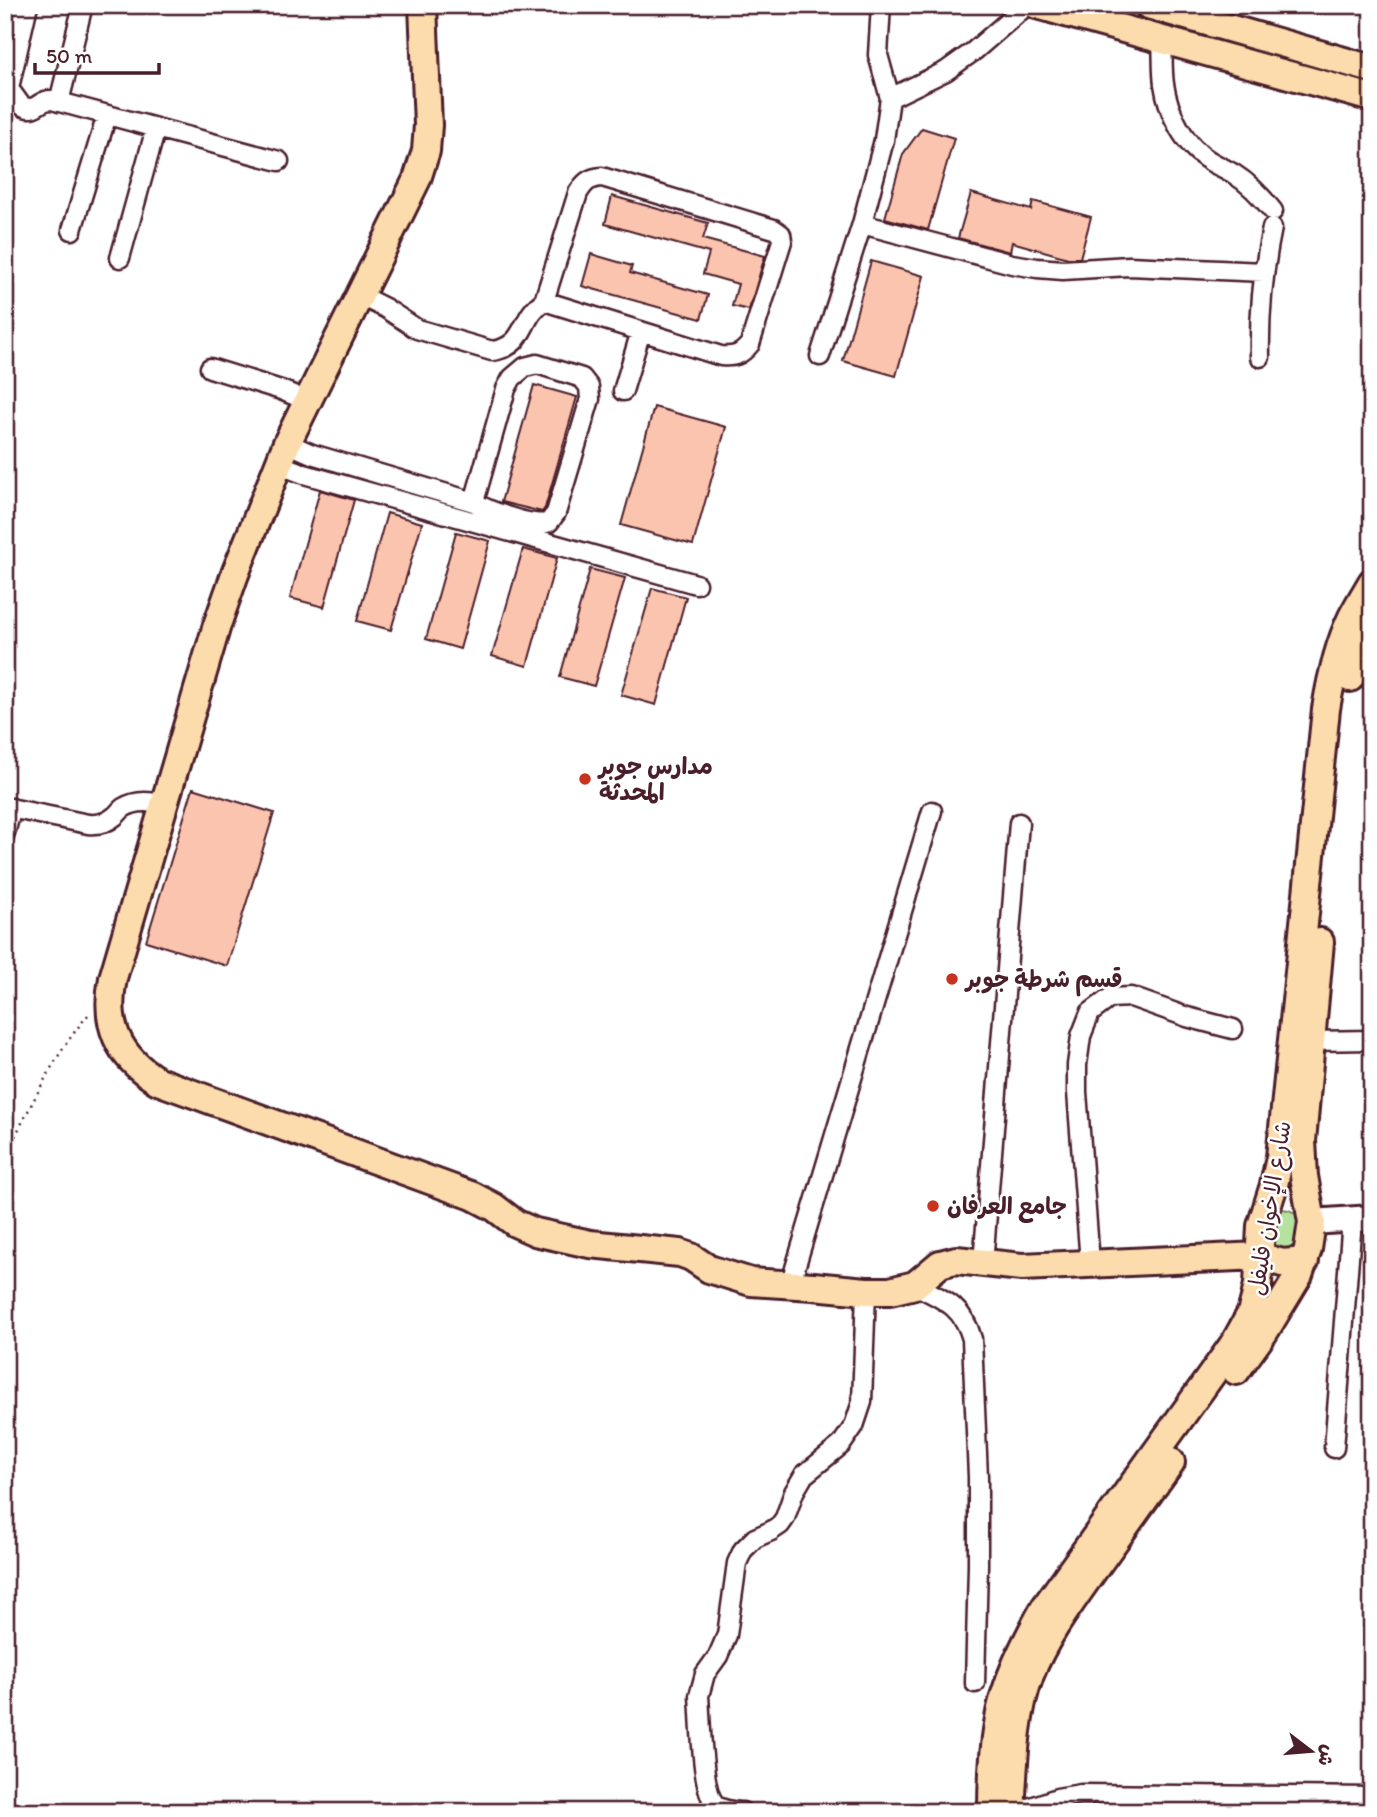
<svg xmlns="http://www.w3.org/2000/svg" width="1377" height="1817" viewBox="0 0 1377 1817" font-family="Itim,'Playpen Sans Arabic',sans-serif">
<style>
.green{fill:#b6e29f;stroke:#808065;stroke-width:2}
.building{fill:#fbc4ae;stroke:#4a1f2b;stroke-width:2}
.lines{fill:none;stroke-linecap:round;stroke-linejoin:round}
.street-casing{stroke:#4a1f2b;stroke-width:23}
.secondary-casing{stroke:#4a1f2b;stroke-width:30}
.primary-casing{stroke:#4a1f2b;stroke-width:32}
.path{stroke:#4a1f2b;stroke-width:2.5;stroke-dasharray:2 5;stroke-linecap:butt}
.street{stroke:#fff;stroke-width:18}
.secondary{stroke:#fff;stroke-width:24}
.primary{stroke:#fcdcac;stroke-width:26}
.poi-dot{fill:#c8321e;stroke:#fff;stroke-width:2.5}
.labels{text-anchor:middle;stroke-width:5;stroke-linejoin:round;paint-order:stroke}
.poi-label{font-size:23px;font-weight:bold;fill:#4a1f2b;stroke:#fff;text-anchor:start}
.street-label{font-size:23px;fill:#4a1f2b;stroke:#fff}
</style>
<rect width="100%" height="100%" fill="#fff"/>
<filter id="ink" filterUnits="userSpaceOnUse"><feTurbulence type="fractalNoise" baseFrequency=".0143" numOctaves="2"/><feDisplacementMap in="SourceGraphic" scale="14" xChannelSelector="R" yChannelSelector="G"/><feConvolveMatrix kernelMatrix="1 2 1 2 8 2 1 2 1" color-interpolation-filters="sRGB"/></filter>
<g filter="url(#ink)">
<path class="green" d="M1280 1209C1291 1209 1296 1213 1302 1221L1296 1245 1284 1250 1271 1246 1264 1221Z"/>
<path class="building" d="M922 128 954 138 928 230 885 218 903 154Z
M971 193 1031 210 1033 201 1091 217 1080 258H1068L1012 242 1010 252 958 238Z
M612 196 708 223 703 239 765 256 749 310 732 306 738 284 703 274 709 253 605 224Z
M591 254 632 266 630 273 708 295 701 319 582 286Z
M871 261 924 276 896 376 843 361Z
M534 385 577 397 545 508 542 512 501 502Z
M654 407 726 427 693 545 621 525Z
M320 490 354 500 324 607 290 598Z
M387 513 422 523 391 630 357 621Z
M456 532 490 541 460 649 426 639Z
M523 549 557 558 527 666 492 656Z
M590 569 625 578 594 686 560 677Z
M652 588 686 597 656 705 621 695Z
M193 788 274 813 227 966 146 941Z"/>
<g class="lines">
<defs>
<path id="street" d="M1162 40C1163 54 1162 70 1164 84 1168 112 1184 146 1210 161 1218 166 1226 169 1234 174 1250 184 1262 197 1273 211
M5 44 11 19 10 5
M5 87C17 93 17 109 31 108 39 107 42 99 52 100L279 161
M9 88 28 5
M890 98 946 71 974 51 1027 5
M59 102 83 5
M862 224 1012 264 1037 268 1063 270 1129 266 1264 272
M72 230 107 115
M120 258 156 128
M359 295 385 308 417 329 492 351C528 346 519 317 544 301L578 193C585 182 589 178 602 177L774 229 781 234 782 241 750 344C741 355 735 357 721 356L544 301
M820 356 862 224 884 140 890 98 878 55 881 5
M1260 357C1259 313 1263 271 1272 228
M210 368 281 390 308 401
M623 391 641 331
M287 443 312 454 474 502C486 510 536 529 549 522 550 521 555 514 556 513L590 399 589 387 582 378 537 364 525 367 512 378 506 389 474 502
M278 464 304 474 696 584
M5 807 88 824C98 825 107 823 115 816 118 814 120 810 123 808 136 800 150 801 163 805
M5 833 12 808
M1311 1041 1372 1040
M983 1263 1019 823
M1090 1263 1077 1092V1065L1081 1036 1090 1013 1110 998 1131 997 1187 1017 1233 1029
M790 1285 932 811
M915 1285C943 1299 963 1306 972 1339L978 1477V1565L975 1683
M1334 1448 1352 1220
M742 1812C733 1811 723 1811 716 1805 701 1792 701 1718 699 1696L705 1674 718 1656 727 1635 737 1563 743 1550 755 1538 771 1531 780 1525 785 1518 794 1492 804 1475 841 1445 854 1426 862 1402 866 1291
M1017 1812 1057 1798 1081 1794 1372 1797"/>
<path id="secondary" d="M1312 1222 1372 1218"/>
<path id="primary" d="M423 5 428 125 426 151 417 179 287 443 235 574 217 625 113 978C104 1024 117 1056 158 1081L473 1196 494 1207 515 1223 535 1232 590 1244 680 1253 691 1257 709 1269 751 1282 813 1286 866 1291H890L915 1285 940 1264 956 1260 1022 1267 1259 1256 1282 1263 1305 1261
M1037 5 1372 98
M1148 5 1372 69
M1350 678 1360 645 1372 621
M1236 1371 1265 1331 1299 1275 1308 1249 1312 1222 1304 1176 1302 1141 1320 942
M992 1812C992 1782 993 1753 998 1724 1004 1683 1025 1643 1045 1607L1235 1342 1251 1313 1255 1298 1258 1284 1261 1226 1274 1185 1280 1157 1326 709C1331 678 1338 646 1352 617 1358 605 1365 594 1372 582
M1011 1812C1014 1767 1014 1718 1030 1675 1045 1637 1070 1604 1093 1571 1119 1535 1145 1499 1171 1462"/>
</defs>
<use href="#street" class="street-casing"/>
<use href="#secondary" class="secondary-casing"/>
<use href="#primary" class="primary-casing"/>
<path class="path" d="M5 1155C31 1108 53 1055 89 1014"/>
<use href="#street" class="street"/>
<use href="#secondary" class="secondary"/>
<use href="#primary" class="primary"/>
</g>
</g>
<g class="poi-dot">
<circle cx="585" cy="779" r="7"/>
<circle cx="952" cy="979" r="7"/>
<circle cx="933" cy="1206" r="7"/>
</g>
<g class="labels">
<g class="poi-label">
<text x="599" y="774">مدارس جوبر<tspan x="599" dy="26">المحدثة</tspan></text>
<text x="966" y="987">قسم شرطة جوبر</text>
<text x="947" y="1214">جامع العرفان</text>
</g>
<g class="street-label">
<text transform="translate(1269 1208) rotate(-81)" y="8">شارع الإخوان فليفل</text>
</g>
</g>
<rect width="1377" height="1817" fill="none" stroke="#fff" stroke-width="28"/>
<rect x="14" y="14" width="1349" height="1789" fill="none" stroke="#4a1f2b" stroke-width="2.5" filter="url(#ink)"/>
<g transform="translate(1311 1751) rotate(106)" stroke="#ffffff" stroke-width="5" paint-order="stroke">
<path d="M0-5L12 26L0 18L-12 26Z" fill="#4a1f2b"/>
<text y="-10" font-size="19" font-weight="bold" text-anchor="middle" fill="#4a1f2b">ش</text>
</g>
<path d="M35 63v10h124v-10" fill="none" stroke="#4a1f2b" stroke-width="3.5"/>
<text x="46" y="63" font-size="21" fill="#4a1f2b" stroke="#ffffff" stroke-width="5" paint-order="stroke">50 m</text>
</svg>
